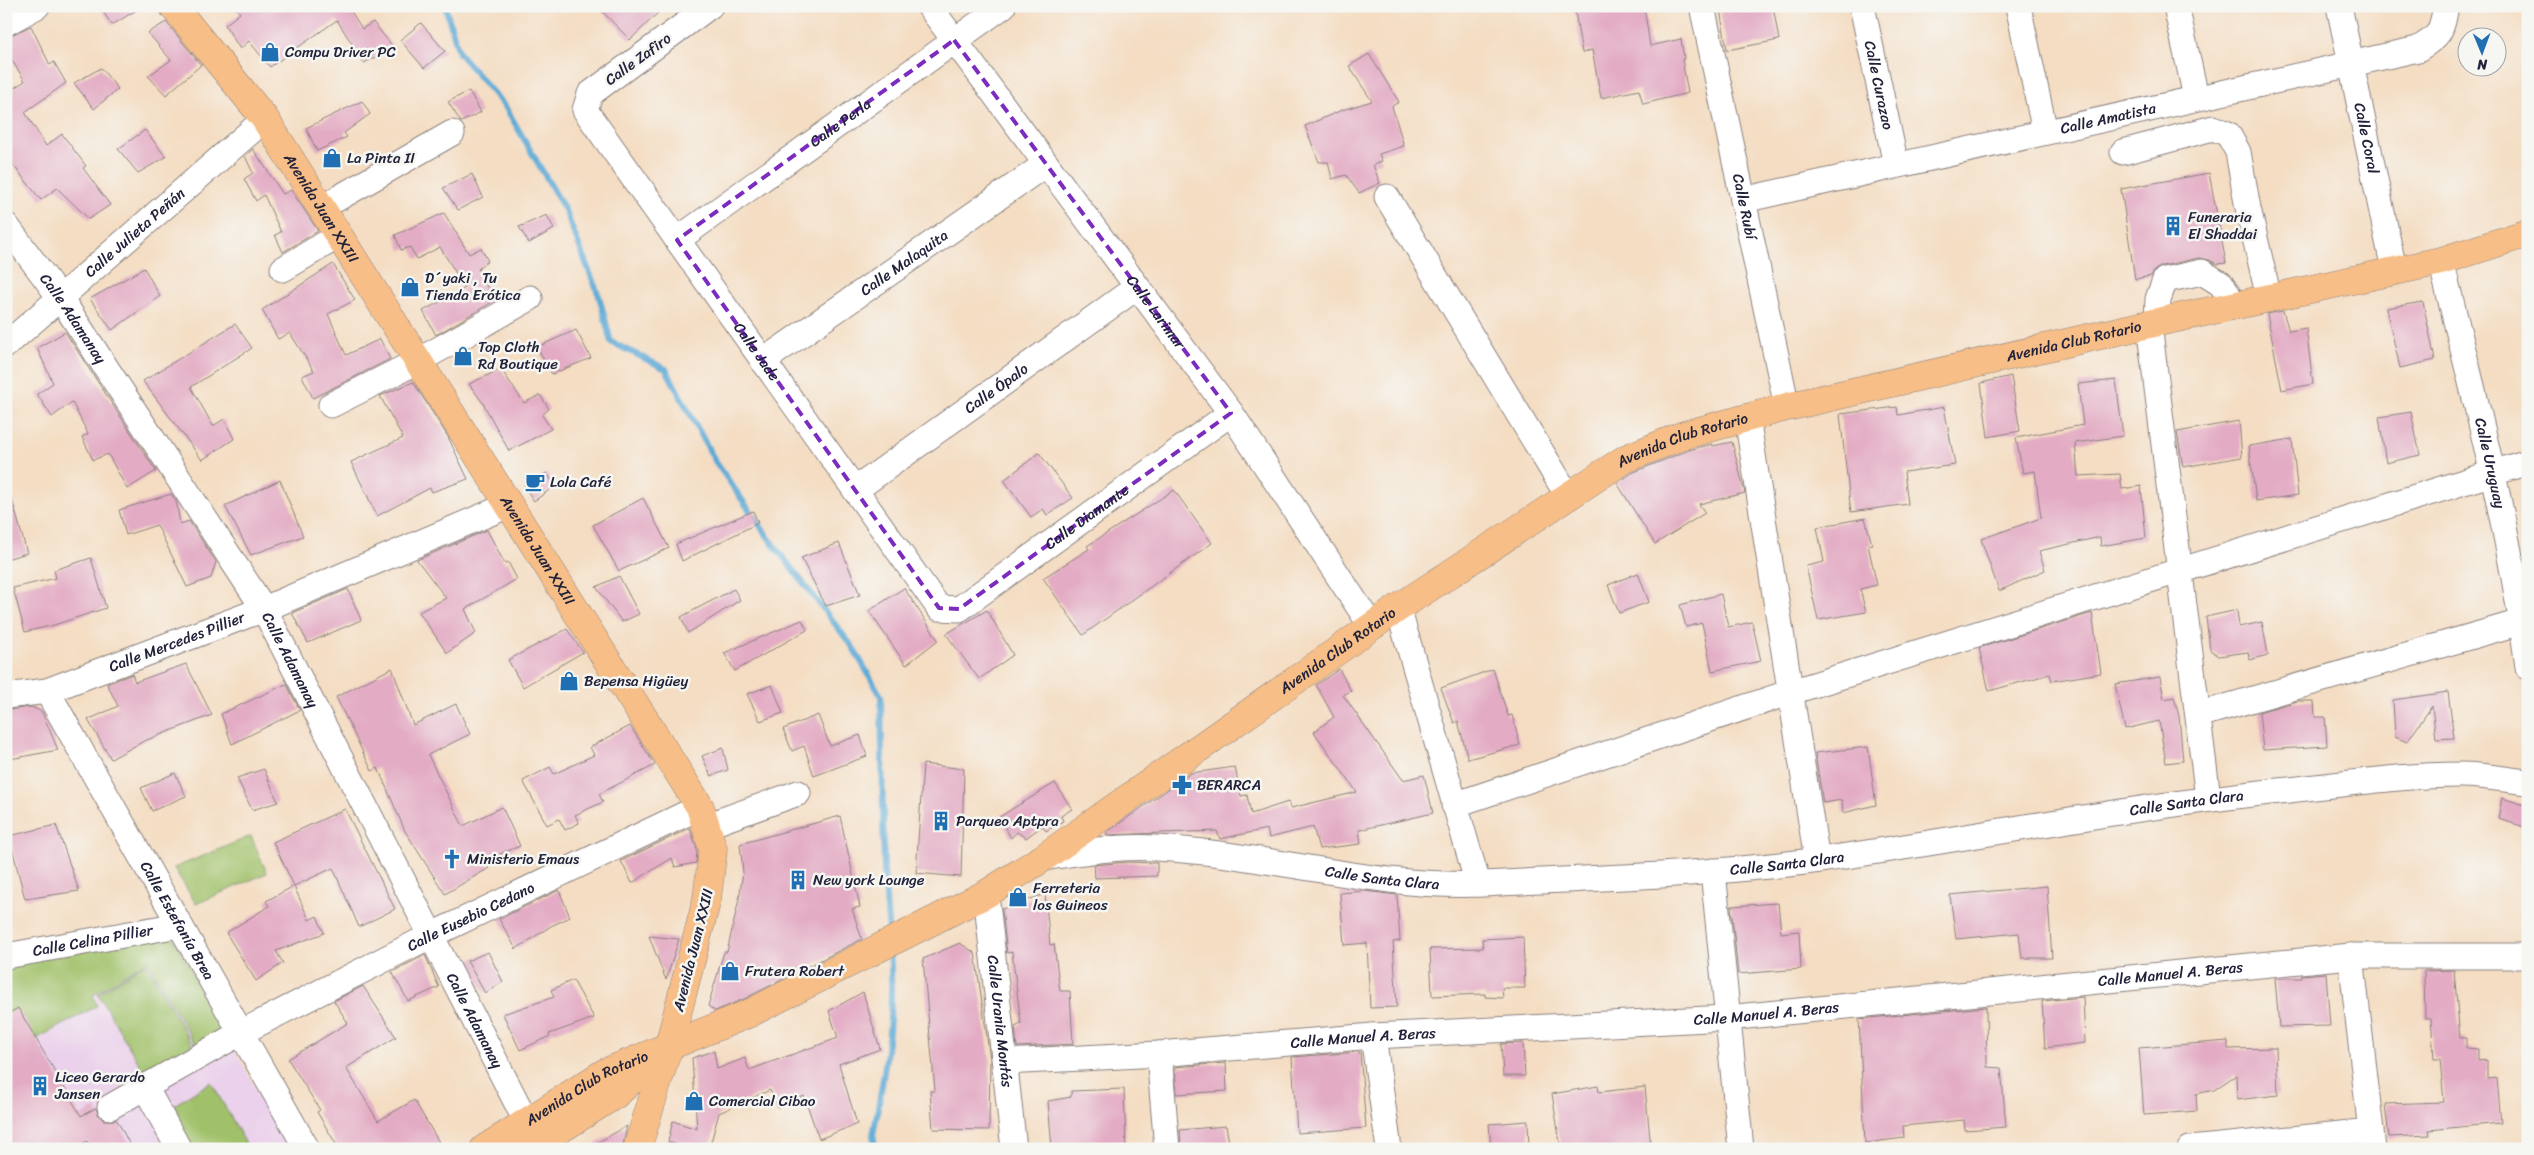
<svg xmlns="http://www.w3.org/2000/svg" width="2534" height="1155" viewBox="0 0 2534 1155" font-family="Sriracha,sans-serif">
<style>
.built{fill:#ebd1eb}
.green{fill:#a0c169;stroke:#617252}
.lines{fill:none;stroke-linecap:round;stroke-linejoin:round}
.stream{stroke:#5daad6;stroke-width:6}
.building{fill:#e3acc4}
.minor-casing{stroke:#8b807e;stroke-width:27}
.major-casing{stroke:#8b807e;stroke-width:29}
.minor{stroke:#fff;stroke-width:25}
.major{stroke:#f7be87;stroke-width:28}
.marked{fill:none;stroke:#7b2cbf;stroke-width:4;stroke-dasharray:10 6;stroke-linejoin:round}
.labels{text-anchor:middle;stroke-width:5;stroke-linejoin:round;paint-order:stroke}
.poi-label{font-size:15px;fill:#22223b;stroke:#f6f6f2;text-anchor:start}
.street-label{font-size:15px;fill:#22223b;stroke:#f6f6f2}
</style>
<rect width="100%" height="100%" fill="#f6f6f2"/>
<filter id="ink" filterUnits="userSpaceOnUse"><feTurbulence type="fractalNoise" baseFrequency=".02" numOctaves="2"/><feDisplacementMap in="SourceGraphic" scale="10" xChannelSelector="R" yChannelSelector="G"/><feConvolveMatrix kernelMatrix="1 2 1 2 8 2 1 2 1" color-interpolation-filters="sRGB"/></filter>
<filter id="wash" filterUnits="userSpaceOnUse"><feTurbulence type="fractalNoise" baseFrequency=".0096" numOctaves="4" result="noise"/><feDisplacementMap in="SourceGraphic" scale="20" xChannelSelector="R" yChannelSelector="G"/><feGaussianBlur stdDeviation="1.12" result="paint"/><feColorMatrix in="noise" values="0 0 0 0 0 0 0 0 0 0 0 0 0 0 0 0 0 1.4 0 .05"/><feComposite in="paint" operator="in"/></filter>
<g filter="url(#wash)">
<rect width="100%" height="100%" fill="#f4ddc2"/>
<path class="built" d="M172 935 289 1149H6V965Z"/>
<path class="green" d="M251 836 267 873 196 904 174 868Z
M172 935 225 1034 198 1050 147 961 93 995 97 1006 36 1039 6 1015V965Z
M146 963 195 1050 148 1079 98 994Z
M211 1082 249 1149H185L163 1112Z"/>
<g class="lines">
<path class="stream" d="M445 6 459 53 506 108 565 210 599 296 611 342 666 369 715 461 773 544 852 646 881 696 884 871 889 935
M876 1149 873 1135C885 1073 895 1012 890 950"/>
</g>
<g id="blocks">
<path class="building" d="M99 6H143L112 25Z
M234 6H357L351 11 362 29 373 22 394 48 364 63 337 20 270 67 249 41 240 49 225 25 240 13Z
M597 6H665L630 40Z
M1574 6H1644L1650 46 1681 39 1684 59H1682L1688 93 1643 104 1639 90 1601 98 1592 50 1582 53Z
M1733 6H1773L1779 40 1727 50 1720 9Z
M166 22 201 65 166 95 148 76 171 60 148 33Z
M421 23 445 51 424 68 400 40Z
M31 26 50 65 54 62 66 83 25 112 46 146 62 134 86 166 83 168 110 205 89 219 57 188 41 200 6 156V93L25 81 6 51V37Z
M1369 54 1399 102 1392 106 1404 146 1379 154 1382 161 1373 165 1380 183 1359 193 1346 175 1332 179 1328 162H1319L1305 126 1342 110 1372 101 1349 66Z
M101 68 118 89 94 109 74 83Z
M469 91 481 112 461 122 448 102Z
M362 101 370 114 344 133 347 137 317 151 306 128Z
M145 130 166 157 138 173 118 149Z
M253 149 283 194 291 190 318 231 283 252 275 235 281 232 264 195 256 201 244 179 253 173 245 156Z
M2209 173 2226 263 2217 264 2209 260 2199 258 2162 266 2155 270 2151 276 2135 279 2121 189Z
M472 174 483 197 458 210 443 188Z
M444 213 469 254 481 248 488 261 478 269 494 301 436 335 423 311 465 288 440 247 417 259 410 247 401 250 395 235Z
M547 215 554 229 529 243 519 227Z
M333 264 355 300 328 314 346 355 380 339 390 359 313 398 302 376 314 371 290 333 278 339 262 310Z
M144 268 160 296 112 330 90 299Z
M2423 302 2435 360 2400 368 2386 308Z
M2283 311 2289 331 2306 328 2313 384 2282 390 2267 314Z
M235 324 252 348 191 387 213 426 224 419 234 439 202 460 143 381Z
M576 330 591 358 552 374 537 347Z
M65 332 156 471 127 489 108 454 93 460 82 437 88 434 72 402 52 417 37 394 53 383 37 348Z
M501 369 524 403 540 395 549 409 542 415 551 429 509 451 483 403 469 384Z
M2011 376 2020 431 1988 437 1981 383Z
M2116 380 2123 436 2075 443 2078 476 2120 474 2122 489 2141 486 2146 538 2101 546 2100 537 2039 551 2045 570 1999 591 1981 539 2041 518 2035 471 2023 473 2016 438 2083 425 2078 384Z
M413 382 448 437 468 479 432 492 430 488 377 516 351 462 403 438 380 396Z
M1897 407 1898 415 1944 407 1955 465 1904 472 1908 504 1851 512 1840 414Z
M2411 412 2420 455 2386 463 2379 417Z
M2239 421 2242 457 2183 467 2177 432Z
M2292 439 2298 495 2256 501 2249 446Z
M1732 442 1745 493 1699 504 1705 513 1655 544 1617 483 1632 473 1689 450 1712 444V446Z
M1039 453 1073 498 1047 515 1043 509 1031 517 1004 480Z
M547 473 555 486 534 501 524 486Z
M280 480 303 536 251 555 225 506Z
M1174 490 1212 543 1083 635 1043 578 1089 549 1087 546Z
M171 494 176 501 180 524 189 521 216 562 211 578 187 587 157 525 126 535 119 510Z
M11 496 27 553 6 559V497Z
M643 498 669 548 619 571 593 525Z
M753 511 758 523 682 561 676 544Z
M1865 518 1872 544 1868 545 1877 585 1860 589 1866 612 1818 620 1806 566 1824 562 1817 527Z
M487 530 505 564 508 562 517 579 465 609 476 633 447 653 419 612 446 598 417 560Z
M839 543 860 595 826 606 801 558Z
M91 558 106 608 54 625 25 632 13 588 56 578 54 570Z
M1638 573 1649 602 1619 613 1608 585Z
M619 576 639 614 622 622 596 587Z
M904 588 938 640 906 665 869 611Z
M348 589 361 620 308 643 292 613Z
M734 589 740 600 688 633 681 617Z
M1721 594 1728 627 1752 622 1761 661 1712 671 1702 623 1686 627 1680 605Z
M987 610 1013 655 979 679 946 634Z
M2237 610 2239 627 2262 622 2268 655 2250 660 2248 652 2219 656 2210 650 2206 617Z
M2092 613 2101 673 2052 681 2050 674 1989 691 1979 648Z
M802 620 807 630 735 671 724 653Z
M567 629 583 652 523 687 508 660Z
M186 664 212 715 144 741 111 759 88 720 118 706 107 684 132 674 135 682Z
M392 668 413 725 456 704 470 734 428 755 463 826 502 807 520 846 485 860 489 868 445 894 405 831 378 768 372 771 336 697Z
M1339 669 1351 691 1343 695 1403 780 1424 775 1433 813 1359 830 1361 844 1319 849 1313 827 1269 838 1267 829 1220 839 1217 831 1107 835 1106 833 1191 773 1235 767 1241 796 1247 795 1251 814 1288 802 1291 808 1357 792 1314 732 1334 717 1316 685Z
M1493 669 1508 716 1512 715 1520 745 1468 759 1458 721 1454 723 1441 688Z
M2160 677 2164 699 2174 697 2179 716 2183 761 2166 763 2159 721 2125 729 2115 684Z
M286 684 300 710 232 744 221 714Z
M772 685 783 713 760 721 747 694Z
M2448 692 2454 738 2436 739 2432 706 2407 742 2395 737 2393 700Z
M2297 701H2314L2315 717H2325L2327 746 2263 750 2259 712Z
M32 707 42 712 58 750 10 759 6 743V710Z
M818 715 830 746 860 735 867 756 814 776 804 746 792 751 783 729Z
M630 726 655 765 599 794 603 802 575 815 579 823 565 830 559 819 547 825 523 781 550 767 554 774 594 755 590 747Z
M1868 747 1876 805 1843 813 1842 800 1823 803 1815 753Z
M723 748 728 770 711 776 702 756Z
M923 764 964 769 961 877 916 873Z
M264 769 278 802 252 810 237 778Z
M175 773 186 796 152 811 141 788Z
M1055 783 1072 809 1061 816 1063 821 1046 831 1042 826 1026 838 1017 832 1011 838 999 817Z
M2502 798 2528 806 2525 827 2498 819Z
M345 809 395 909 359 927 333 868 294 886 273 842Z
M840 816 860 907 852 909 862 939 744 999 715 1011 708 1006 724 952H727L739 899 743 872 740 844Z
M56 825 79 891 25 899 9 836Z
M690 828 697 850 696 863 675 867 672 858 632 883 621 861Z
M1127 862 1157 863V876L1095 878 1094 865Z
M294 886 309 920 317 916 324 933 276 951 283 963 256 981 226 933 269 906 266 901Z
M2047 886 2052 958H2022L2019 933 1956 939 1950 895Z
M559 890 570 917 551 926 516 949 499 919Z
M1365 891 1397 895 1400 941 1393 942 1397 1007 1370 1008 1367 943 1344 945 1340 893Z
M1045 894 1050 945 1054 944 1060 991H1070L1073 1044 1017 1047 1015 1027 1021 1024 1012 952 1007 953 1002 909Z
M1778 903 1781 933 1799 931 1801 969 1738 974 1731 906Z
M649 936 679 939 666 980Z
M1523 937 1525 988H1502L1503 998 1485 997V994L1432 996 1430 949 1483 948 1482 939Z
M960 943 975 953 990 1059 989 1130 933 1129 930 1091H935L923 959Z
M488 952 503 982 485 993 467 961Z
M425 955 439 987 408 1001 392 972Z
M2454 970 2460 1038H2466V1048L2478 1049V1061L2487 1060V1079L2497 1078 2501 1123 2429 1130 2430 1135 2389 1137 2385 1104 2444 1102 2440 1059H2434L2431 1018H2425L2424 971Z
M2326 973 2330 1026 2279 1027 2275 978H2302V975Z
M573 980 594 1018 549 1034 550 1036 520 1050 503 1014 554 997 551 990Z
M363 986 396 1037 346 1068 378 1121 414 1100 440 1144 431 1149H339L317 1112 320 1110 288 1059 348 1023 334 1001Z
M863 992 880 1049 839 1064 857 1124 819 1139 804 1096 778 1108 770 1090 719 1113 709 1149H691L668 1142 673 1121 697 1129 692 1058 714 1051 717 1069 745 1058 749 1070 838 1038 829 1011Z
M2083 997 2085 1043 2045 1048 2042 1001Z
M1986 1007 1987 1067 2001 1068 2006 1127 1965 1130 1964 1120 1903 1126 1904 1138 1865 1143 1859 1019Z
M18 1008 81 1116 96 1108 98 1114 103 1120H117L132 1149H91L87 1141 73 1149H6V1015Z
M2228 1041V1049L2276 1048 2278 1095 2237 1100 2236 1075 2214 1090 2196 1094 2197 1111 2144 1115 2139 1048Z
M1523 1043 1525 1076H1503L1501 1044Z
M1360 1052 1366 1128 1297 1133 1292 1057Z
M1226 1063 1227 1091 1177 1094 1175 1067Z
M1598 1086 1599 1092 1645 1087 1651 1149H1561L1552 1094Z
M1124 1089 1126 1149H1052L1048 1101 1071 1097V1091Z
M1528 1121 1529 1149H1491L1489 1124Z
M627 1126 622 1149H586Z
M1226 1126 1230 1148 1181 1149 1180 1130Z"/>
</g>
</g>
<g filter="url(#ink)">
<use href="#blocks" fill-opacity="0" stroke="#8b807e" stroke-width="1"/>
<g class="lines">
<defs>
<g id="minor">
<path id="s1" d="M710 6 590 94 585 110 939 608 959 609 1231 413"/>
<path id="s2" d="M929 6 1231 413 1372 627"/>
<path id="s3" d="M1702 6 1787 407"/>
<path id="s4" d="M1862 6 1896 165"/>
<path d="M2018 6 2045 132"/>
<path d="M2176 6 2196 97"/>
<path id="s5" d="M2339 6 2394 270"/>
<path d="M6 23 37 6"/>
<path d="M2123 152 2213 128 2228 134 2238 152 2248 208 2269 298"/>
<path d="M1387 197 1568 496"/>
<path id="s6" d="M1743 200 2418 49C2441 35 2441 32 2446 6"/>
<path d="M321 208 452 133"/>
<path id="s7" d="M6 225 61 299 264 609 527 1123"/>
<path id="s8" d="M677 240 1003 6"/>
<path id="s9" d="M2441 261C2474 395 2510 529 2528 667"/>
<path d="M283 269 338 236"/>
<path d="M2157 322 2158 299 2165 280 2202 272 2221 284 2235 305"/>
<path d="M2149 324 2208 798"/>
<path id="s10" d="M6 345 265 119"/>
<path id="s11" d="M763 361 1046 164"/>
<path d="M331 405 418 361 530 298"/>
<path d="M1747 417 1817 860"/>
<path id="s12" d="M855 490 1137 287"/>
<path d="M1398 608 1478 884"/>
<path id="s13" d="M47 691 307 1149"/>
<path id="s14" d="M6 696 47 691 264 609 509 505"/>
<path d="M2198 715 2528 620"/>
<path d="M1454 805 1791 692 2528 462"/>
<path d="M706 826 798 793"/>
<path id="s15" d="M1043 858C1081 852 1117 846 1155 848 1266 853 1372 889 1483 884 1595 878 1709 875 1820 860 1977 837 2132 806 2289 790 2346 784 2403 775 2461 775 2483 775 2506 780 2528 782"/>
<path d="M1713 871 1741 1149"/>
<path id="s16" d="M986 894 1014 1149"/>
<path id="s17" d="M6 956 179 925"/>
<path d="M2351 956 2373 1149"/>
<path d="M1373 1036 1389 1149"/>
<path d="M1159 1054 1167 1149"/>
<path id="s18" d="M1006 1062 1159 1054 1373 1036 1727 1018 2351 956H2528"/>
<path d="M145 1087 179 1149"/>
<path id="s19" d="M110 1107 242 1032 432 935 700 807"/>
<path d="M2190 1149 2371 1131"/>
</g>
<g id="major">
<path id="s20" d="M173 6 265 119 700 807 713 849 707 899 668 1049 637 1149"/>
<path id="s21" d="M484 1149 604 1073 750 1013 986 894 1043 858 1398 608 1625 459 1684 435 1787 407 2149 324 2441 261 2528 233"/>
<path d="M529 1149 615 1095 656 1059"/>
</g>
</defs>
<use href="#minor" class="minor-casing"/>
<use href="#major" class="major-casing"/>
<use href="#minor" class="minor"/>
<use href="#major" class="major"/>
</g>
</g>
<path class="marked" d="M954 40 1231 413 959 609 939 608 677 240Z"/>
<defs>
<symbol id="shop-bare" viewBox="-9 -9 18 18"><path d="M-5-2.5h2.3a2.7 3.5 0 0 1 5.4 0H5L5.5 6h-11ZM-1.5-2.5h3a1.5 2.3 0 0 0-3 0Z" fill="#1f6fb2" stroke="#f6f6f2" stroke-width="2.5" paint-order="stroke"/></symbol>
<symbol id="building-bare" viewBox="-9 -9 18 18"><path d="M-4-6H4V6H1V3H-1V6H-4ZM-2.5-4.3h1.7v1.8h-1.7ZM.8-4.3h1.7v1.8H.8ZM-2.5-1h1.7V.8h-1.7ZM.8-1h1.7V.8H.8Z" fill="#1f6fb2" stroke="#f6f6f2" stroke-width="2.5" paint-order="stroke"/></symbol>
<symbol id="cafe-bare" viewBox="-9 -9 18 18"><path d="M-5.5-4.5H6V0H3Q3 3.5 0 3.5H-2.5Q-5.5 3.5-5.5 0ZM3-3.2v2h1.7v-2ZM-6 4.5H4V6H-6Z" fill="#1f6fb2" stroke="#f6f6f2" stroke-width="2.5" paint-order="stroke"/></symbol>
<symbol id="pharmacy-bare" viewBox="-9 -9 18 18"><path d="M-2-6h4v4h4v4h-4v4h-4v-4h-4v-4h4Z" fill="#1f6fb2" stroke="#f6f6f2" stroke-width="2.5" paint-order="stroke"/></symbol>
<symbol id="church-bare" viewBox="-9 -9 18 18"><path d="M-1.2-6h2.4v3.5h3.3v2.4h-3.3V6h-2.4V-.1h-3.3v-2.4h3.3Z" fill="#1f6fb2" stroke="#f6f6f2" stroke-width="2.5" paint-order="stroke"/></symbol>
</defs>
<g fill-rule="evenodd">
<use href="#shop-bare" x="256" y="38" width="28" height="28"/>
<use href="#shop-bare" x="318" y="144" width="28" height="28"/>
<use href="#building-bare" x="2159" y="212" width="28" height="28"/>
<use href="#shop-bare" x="396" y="273" width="28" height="28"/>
<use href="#shop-bare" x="449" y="342" width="28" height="28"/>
<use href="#cafe-bare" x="521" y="468" width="28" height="28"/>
<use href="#shop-bare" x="555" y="667" width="28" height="28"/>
<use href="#pharmacy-bare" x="1168" y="771" width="28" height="28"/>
<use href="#building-bare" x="927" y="807" width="28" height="28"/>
<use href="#church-bare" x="438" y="845" width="28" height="28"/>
<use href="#building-bare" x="784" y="866" width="28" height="28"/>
<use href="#shop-bare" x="1004" y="883" width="28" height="28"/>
<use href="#shop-bare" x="716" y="957" width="28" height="28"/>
<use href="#building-bare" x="26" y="1072" width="28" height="28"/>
<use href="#shop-bare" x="680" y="1087" width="28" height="28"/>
</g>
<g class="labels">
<g class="poi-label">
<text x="285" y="57">Compu Driver PC</text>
<text x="347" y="163">La Pinta II</text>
<text x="2188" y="222">Funeraria<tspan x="2188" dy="17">El Shaddai</tspan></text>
<text x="425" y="283">D´yaki , Tu<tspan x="425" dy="17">Tienda Erótica</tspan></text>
<text x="478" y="352">Top Cloth<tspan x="478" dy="17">Rd Boutique</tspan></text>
<text x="550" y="487">Lola Café</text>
<text x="584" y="686">Bepensa Higüey</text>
<text x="1197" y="790">BERARCA</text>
<text x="956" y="826">Parqueo Aptpra</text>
<text x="467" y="864">Ministerio Emaus</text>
<text x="813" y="885">New york Lounge</text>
<text x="1033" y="893">Ferreteria<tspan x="1033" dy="17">los Guineos</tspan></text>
<text x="745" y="976">Frutera Robert</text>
<text x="55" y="1082">Liceo Gerardo<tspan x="55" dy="17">Jansen</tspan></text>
<text x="709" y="1106">Comercial Cibao</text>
</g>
<g class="street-label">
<text transform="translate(638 59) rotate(-36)" y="5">Calle Zafiro</text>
<text dy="5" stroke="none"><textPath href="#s4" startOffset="81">Calle Curazao</textPath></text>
<text dy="5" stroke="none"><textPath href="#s6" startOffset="374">Calle Amatista</textPath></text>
<text dy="5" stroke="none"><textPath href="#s8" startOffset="201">Calle Perla</textPath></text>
<text dy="5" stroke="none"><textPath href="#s5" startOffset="135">Calle Coral</textPath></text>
<text dy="5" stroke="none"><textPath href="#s3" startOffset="205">Calle Rubí</textPath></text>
<text dy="5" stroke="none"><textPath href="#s20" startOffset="251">Avenida Juan XXIII</textPath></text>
<text dy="5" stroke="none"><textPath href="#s10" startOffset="171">Calle Julieta Peñán</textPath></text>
<text dy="5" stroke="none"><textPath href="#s11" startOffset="172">Calle Malaquita</textPath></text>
<text dy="5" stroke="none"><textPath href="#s2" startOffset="381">Calle Larimar</textPath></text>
<text dy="5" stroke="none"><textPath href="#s7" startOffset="115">Calle Adamanay</textPath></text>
<text dy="5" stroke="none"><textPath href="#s21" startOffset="1802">Avenida Club Rotario</textPath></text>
<text dy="5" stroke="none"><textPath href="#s1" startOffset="462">Calle Jade</textPath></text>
<text dy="5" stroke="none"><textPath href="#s12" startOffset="174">Calle Ópalo</textPath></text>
<text dy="5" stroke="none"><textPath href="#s21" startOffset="1398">Avenida Club Rotario</textPath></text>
<text dy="5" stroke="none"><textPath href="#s9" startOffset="208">Calle Uruguay</textPath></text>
<text dy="5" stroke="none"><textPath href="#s1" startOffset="954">Calle Diamante</textPath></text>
<text dy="5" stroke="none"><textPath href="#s20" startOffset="656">Avenida Juan XXIII</textPath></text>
<text dy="5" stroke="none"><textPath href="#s14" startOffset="180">Calle Mercedes Pillier</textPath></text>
<text dy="5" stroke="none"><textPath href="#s21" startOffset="992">Avenida Club Rotario</textPath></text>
<text dy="5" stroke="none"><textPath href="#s7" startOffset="520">Calle Adamanay</textPath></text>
<text dy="5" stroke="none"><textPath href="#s15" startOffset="1152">Calle Santa Clara</textPath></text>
<text dy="5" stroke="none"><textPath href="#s15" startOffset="748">Calle Santa Clara</textPath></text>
<text dy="5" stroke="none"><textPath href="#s15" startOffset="342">Calle Santa Clara</textPath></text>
<text dy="5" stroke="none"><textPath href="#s19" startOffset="408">Calle Eusebio Cedano</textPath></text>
<text dy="5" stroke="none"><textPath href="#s13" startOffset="264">Calle Estefanía Brea</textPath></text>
<text dy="5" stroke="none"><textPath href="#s17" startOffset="88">Calle Celina Pillier</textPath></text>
<text transform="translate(693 950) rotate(-76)" y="5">Avenida Juan XXIII</text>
<text dy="5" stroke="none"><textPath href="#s18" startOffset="1168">Calle Manuel A. Beras</textPath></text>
<text dy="5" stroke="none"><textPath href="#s18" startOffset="762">Calle Manuel A. Beras</textPath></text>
<text dy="5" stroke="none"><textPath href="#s7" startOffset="925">Calle Adamanay</textPath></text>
<text dy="5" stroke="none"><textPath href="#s16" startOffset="128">Calle Urania Montás</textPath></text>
<text dy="5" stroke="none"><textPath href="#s18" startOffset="358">Calle Manuel A. Beras</textPath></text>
<text dy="5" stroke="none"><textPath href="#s21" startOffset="120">Avenida Club Rotario</textPath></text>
</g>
</g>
<rect width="2534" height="1155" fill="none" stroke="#f6f6f2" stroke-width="25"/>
<g transform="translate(2482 52) rotate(179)"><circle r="24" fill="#f6f6f2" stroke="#a1a1a9"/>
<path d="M0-4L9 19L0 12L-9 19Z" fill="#1f6fb2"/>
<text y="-8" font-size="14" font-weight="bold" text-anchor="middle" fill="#22223b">N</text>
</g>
</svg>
